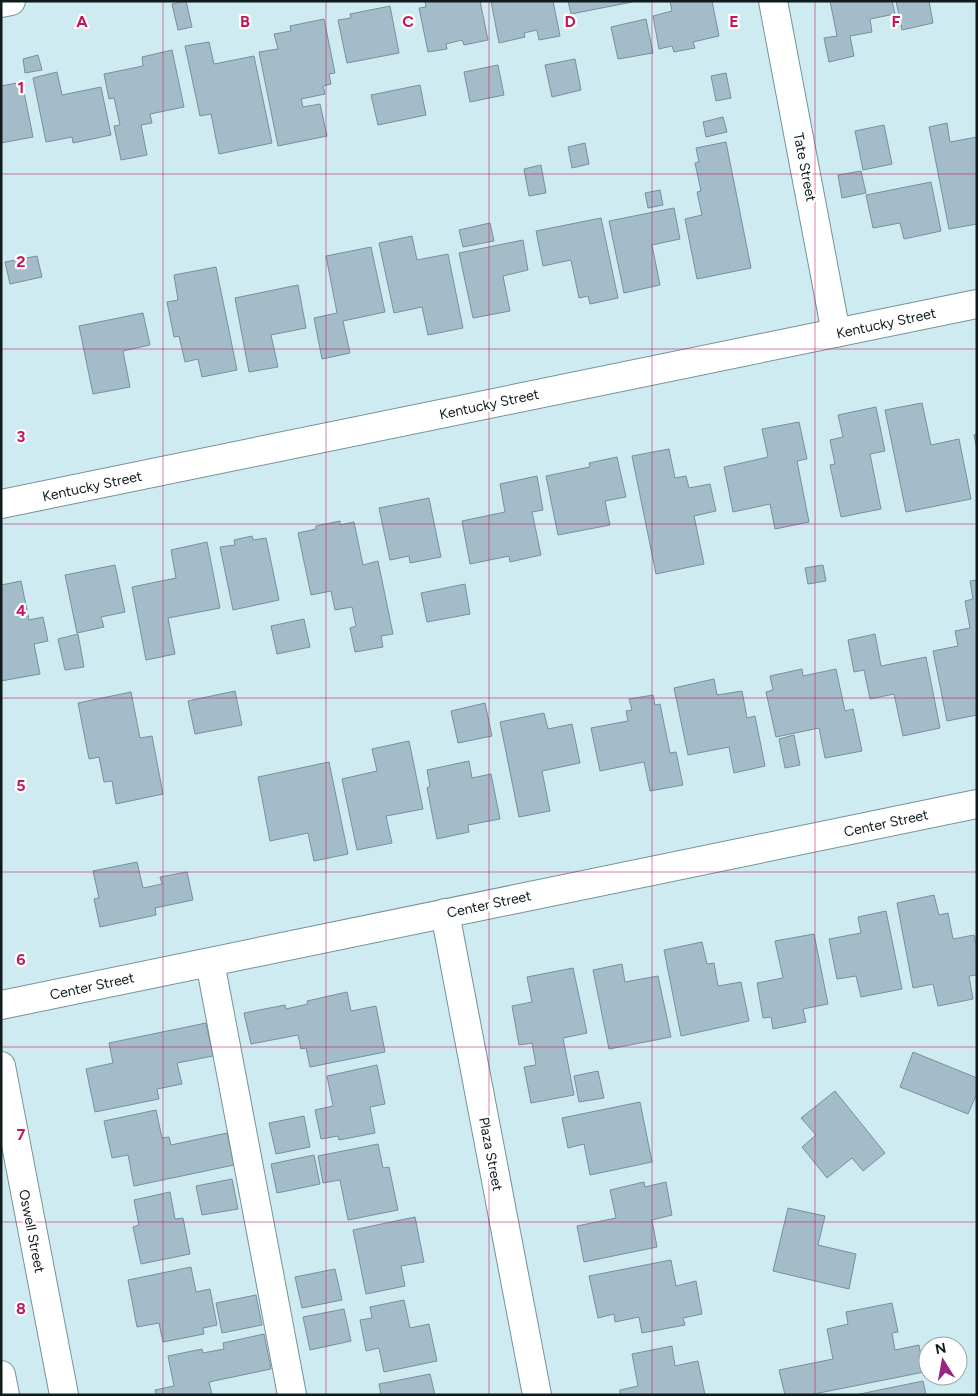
<svg xmlns="http://www.w3.org/2000/svg" width="978" height="1396" viewBox="0 0 978 1396" font-family="Figtree,sans-serif">
<style>
.building{fill:#a4bbca;stroke:#798f9d}
.lines{fill:none;stroke-linecap:round;stroke-linejoin:round}
.minor-casing{stroke:#769297;stroke-width:30}
.major-casing{stroke:#769297;stroke-width:30}
.minor{stroke:#fff;stroke-width:28}
.major{stroke:#fff;stroke-width:28}
.grid{fill:none;stroke:#c2185b;stroke-width:1;stroke-opacity:0.55}
.labels{text-anchor:middle;stroke-width:4.5;stroke-linejoin:round;paint-order:stroke}
.street-label{font-size:14px;fill:#101b1d;stroke:#fff}
.grid-label{font-size:16px;text-anchor:middle;font-weight:bold;fill:#c2185b;stroke:#fff;stroke-width:4.5;stroke-linejoin:round;paint-order:stroke}
</style>
<rect width="100%" height="100%" fill="#cdebf1"/>
<path class="building" d="M186 1 192 27 178 30 172 4Z
M425 1H480L488 40 464 45 462 40 446 44 447 49 428 52 419 8 426 7Z
M491 1H553L560 36 539 40 537 30 524 33 525 37 499 43Z
M568 1H632V2L571 14Z
M670 1H712L719 36 693 42 695 48 674 52 672 46 659 49 653 16 672 11Z
M830 1H892L895 14 870 19 872 32 850 36 854 56 829 62 824 38 837 36Z
M896 1H929L933 23 902 30Z
M390 6 399 53 347 63 338 20 351 18 350 14Z
M324 19 335 73 329 74 331 84 323 86 325 94 301 99 303 107 320 104 327 136 278 146 259 52 278 49 274 34 291 31 290 26Z
M646 19 653 53 618 59 611 27Z
M209 42 214 64 254 56 272 143 219 154 211 114 200 116 185 46Z
M172 50 184 107 150 114 152 123 141 125 147 155 121 160 114 126 120 125 114 98 109 99 104 74 143 66 142 57Z
M38 55 42 70 25 73 23 59Z
M575 59 581 90 552 97 545 65Z
M498 65 504 95 470 102 464 72Z
M57 72 62 95 101 87 111 135 73 143 72 137 46 142 33 78Z
M726 73 731 98 716 101 711 76Z
M22 82 33 137 1 143V86Z
M420 85 426 115 378 125 371 95Z
M723 117 727 132 706 137 703 122Z
M947 123 950 142 977 137V224L949 229 929 127Z
M884 125 892 164 863 170 855 131Z
M726 142 751 268 697 279 685 219 702 215 697 192 701 191 695 163 699 162 696 148Z
M585 143 589 164 572 168 568 147Z
M541 165 546 193 529 196 524 169Z
M861 171 866 193 842 198 838 175Z
M931 182 941 231 904 239 900 223 873 228 866 195Z
M660 190 663 205 648 208 645 193Z
M674 208 680 239 652 245 660 285 624 293 609 221Z
M601 218 618 298 590 304 588 296 579 298 571 260 543 266 536 231Z
M490 223 494 241 463 247 459 230Z
M412 236 417 260 448 254 463 328 428 335 422 307 394 313 379 243Z
M523 240 528 270 503 276 510 311 473 318 459 253Z
M371 247 385 312 343 321 350 353 322 359 314 318 337 313 326 256Z
M37 256 42 277 10 284 5 262Z
M216 267 237 370 202 377 198 359 185 362 179 336 174 337 167 302 178 300 174 275Z
M298 285 306 328 271 335 278 367 249 372 235 298Z
M143 313 150 345 123 351 130 387 93 394 79 326Z
M922 403 931 445 959 439 971 499 906 512 885 410Z
M876 407 885 451 870 454 881 509 841 517 830 465 835 464 830 440 843 437 838 415Z
M799 422 807 459 797 461 809 522 775 529 770 504 733 512 724 467 768 457 762 429Z
M977 434V450L974 435Z
M669 449 675 478 686 476 689 488 710 484 716 511 694 516 704 564 656 574 632 456Z
M617 457 626 497 605 501 610 525 558 535 546 476 590 467 589 463Z
M537 476 543 510 532 512 541 555 510 562 509 556 470 564 462 521 505 512 500 484Z
M429 498 441 557 410 563 409 556 390 560 379 508Z
M340 521V525L354 522 363 565 378 561 393 634 381 636 383 647 355 652 350 628 356 626 352 607 335 610 331 591 311 595 298 533 316 529V526Z
M252 536 253 540 266 538 279 600 233 610 220 547 235 545 234 540Z
M207 542 220 608 168 618 175 654 146 660 132 587 176 578 171 550Z
M115 565 125 612 101 617 104 627 77 633 65 575Z
M823 565 826 581 808 584 805 568Z
M977 580V715L947 721 933 651 958 646 955 631 970 628 965 601 973 599 970 581Z
M21 581 29 620 43 617 48 641 34 644 40 674 1 681V585Z
M465 584 470 614 427 622 421 593Z
M304 619 310 647 277 654 271 626Z
M78 634 84 667 65 670 58 639Z
M875 634 881 666 926 657 940 728 903 736 894 694 870 699 864 670 854 672 848 640Z
M802 669 803 676 836 669 845 711 853 709 862 751 825 758 819 728 776 737 766 692 773 690 770 676Z
M714 679 717 695 742 691 747 718 755 716 765 766 734 773 729 747 688 755 674 688Z
M235 691 242 725 195 734 188 701Z
M131 692 140 738 152 736 163 794 116 804 112 781 104 782 99 757 89 759 78 703Z
M653 695 655 705 660 704 670 753 676 752 683 785 650 791 644 762 600 771 591 728 628 721 626 711 632 710 629 699Z
M485 703 492 736 458 743 451 711Z
M544 713 548 729 572 724 580 763 542 771 550 811 519 817 500 722Z
M794 735 800 765 785 768 779 739Z
M409 741 423 809 386 816 392 843 357 850 342 779 377 771 372 749Z
M469 761 472 778 491 774 500 819 468 825 469 832 437 839 427 788 430 786 427 770Z
M329 762 348 854 314 861 308 833 270 841 258 777Z
M137 862 143 888 162 884 160 877 187 872 193 900 155 908 156 915 100 927 94 899 99 898 93 871Z
M934 895 939 915 948 913 953 939 974 935 977 948V975L969 976 973 999 938 1006 933 984 913 988 897 903Z
M886 911 902 989 861 997 856 976 837 979 829 939 861 933 858 917Z
M814 934 828 1004 803 1009 806 1022 773 1029 771 1017 763 1018 757 983 783 978 775 941Z
M702 942 707 964 714 963 718 986 741 982 749 1021 681 1036 664 950Z
M622 964 625 982 658 976 671 1037 609 1049 593 970Z
M573 968 587 1033 563 1038 574 1095 531 1103 524 1067 536 1065 532 1043 519 1045 512 1006 532 1002 527 977Z
M347 992 351 1011 376 1006 385 1052 310 1067 306 1048 301 1049 298 1035 251 1044 244 1013 285 1005 286 1009 308 1004 307 1001Z
M206 1023 213 1056 177 1063 182 1084 157 1089 159 1099 95 1112 86 1069 113 1063 109 1043Z
M913 1052 977 1078V1093L968 1114 900 1087Z
M377 1065 385 1104 370 1107 375 1133 339 1140 338 1136 321 1139 315 1110 333 1106 327 1076Z
M598 1071 604 1098 579 1102 574 1076Z
M835 1091 885 1153 863 1171 852 1158 827 1178 802 1147 816 1135 801 1118Z
M640 1102 652 1162 590 1175 584 1144 568 1148 562 1118Z
M156 1110 162 1138 169 1137 171 1145 227 1133 234 1165 134 1186 128 1155 112 1158 104 1121Z
M304 1116 310 1147 276 1154 269 1123Z
M378 1144 383 1168 389 1167 398 1210 348 1220 340 1180 323 1183 318 1156Z
M314 1155 320 1184 277 1193 271 1164Z
M232 1179 238 1209 202 1215 196 1186Z
M644 1182 645 1187 666 1182 672 1215 652 1220 657 1247 584 1262 577 1226 616 1218 610 1190Z
M170 1192 175 1219 183 1218 190 1254 141 1264 133 1227 139 1225 134 1200Z
M788 1208 825 1216 818 1245 856 1254 849 1289 773 1271Z
M415 1217 424 1262 401 1266 405 1286 366 1294 353 1230Z
M671 1260 676 1286 696 1281 702 1314 683 1318 685 1325 642 1333 639 1317 615 1322 614 1314 598 1318 589 1276Z
M191 1267 196 1292 210 1289 217 1325 203 1328 204 1334 163 1342 159 1323 137 1327 128 1280Z
M335 1269 342 1300 302 1308 295 1277Z
M256 1295 262 1325 222 1333 216 1303Z
M404 1300 410 1328 429 1324 437 1361 384 1372 379 1348 366 1351 360 1320 372 1318 370 1307Z
M892 1303 898 1332 892 1333 895 1350 919 1345 924 1372 809 1395H785L779 1370 833 1359 827 1329 848 1324 846 1312Z
M344 1309 351 1341 310 1350 303 1317Z
M264 1334 271 1369 209 1382 212 1395H156L155 1390 174 1386 168 1356 202 1349 203 1353 224 1349 223 1343Z
M672 1346 675 1366 698 1361 705 1395H620V1390L638 1386 632 1354Z
M430 1374 435 1395H381L379 1384Z
M923 1381 926 1395H855Z"/>
<g class="lines">
<defs>
<path id="minor" d="M773 1 836 333
M1 3 11 1
M1 504 977 304
M445 913 537 1395
M210 962 292 1395
M1 1005 977 804"/>
<path id="major" d="M1 1066 64 1395
M1 1375 5 1395"/>
</defs>
<use href="#minor" class="minor-casing"/>
<use href="#major" class="major-casing"/>
<use href="#minor" class="minor"/>
<use href="#major" class="major"/>
</g>
<path class="grid" d="M163 1V1395M326 1V1395M489 1V1395M652 1V1395M815 1V1395M1 174H977M1 349H977M1 524H977M1 698H977M1 872H977M1 1047H977M1 1222H977"/>
<g class="labels">
<g class="street-label">
<text transform="translate(805 167) rotate(79)" y="5">Tate Street</text>
<text transform="translate(886 323) rotate(-12)" y="5">Kentucky Street</text>
<text transform="translate(489 404) rotate(-12)" y="5">Kentucky Street</text>
<text transform="translate(92 486) rotate(-12)" y="5">Kentucky Street</text>
<text transform="translate(886 823) rotate(-12)" y="5">Center Street</text>
<text transform="translate(489 904) rotate(-12)" y="5">Center Street</text>
<text transform="translate(92 986) rotate(-12)" y="5">Center Street</text>
<text transform="translate(491 1154) rotate(79)" y="5">Plaza Street</text>
<text transform="translate(32 1231) rotate(79)" y="5">Oswell Street</text>
</g>
</g>
<g class="grid-label">
<text x="82" y="27">A</text>
<text x="245" y="27">B</text>
<text x="408" y="27">C</text>
<text x="570" y="27">D</text>
<text x="734" y="27">E</text>
<text x="896" y="27">F</text>
<text x="21" y="93">1</text>
<text x="21" y="267">2</text>
<text x="21" y="442">3</text>
<text x="21" y="616">4</text>
<text x="21" y="791">5</text>
<text x="21" y="965">6</text>
<text x="21" y="1140">7</text>
<text x="21" y="1314">8</text>
</g>
<rect width="978" height="1396" fill="none" stroke="#101b1d" stroke-width="5"/>
<g transform="translate(943 1361) rotate(349)"><circle r="24" fill="#ffffff" stroke="#9fa4a5"/>
<path d="M0-4L9 19L0 12L-9 19Z" fill="#9a2681"/>
<text y="-8" font-size="14" font-weight="bold" text-anchor="middle" fill="#101b1d">N</text>
</g>
</svg>
